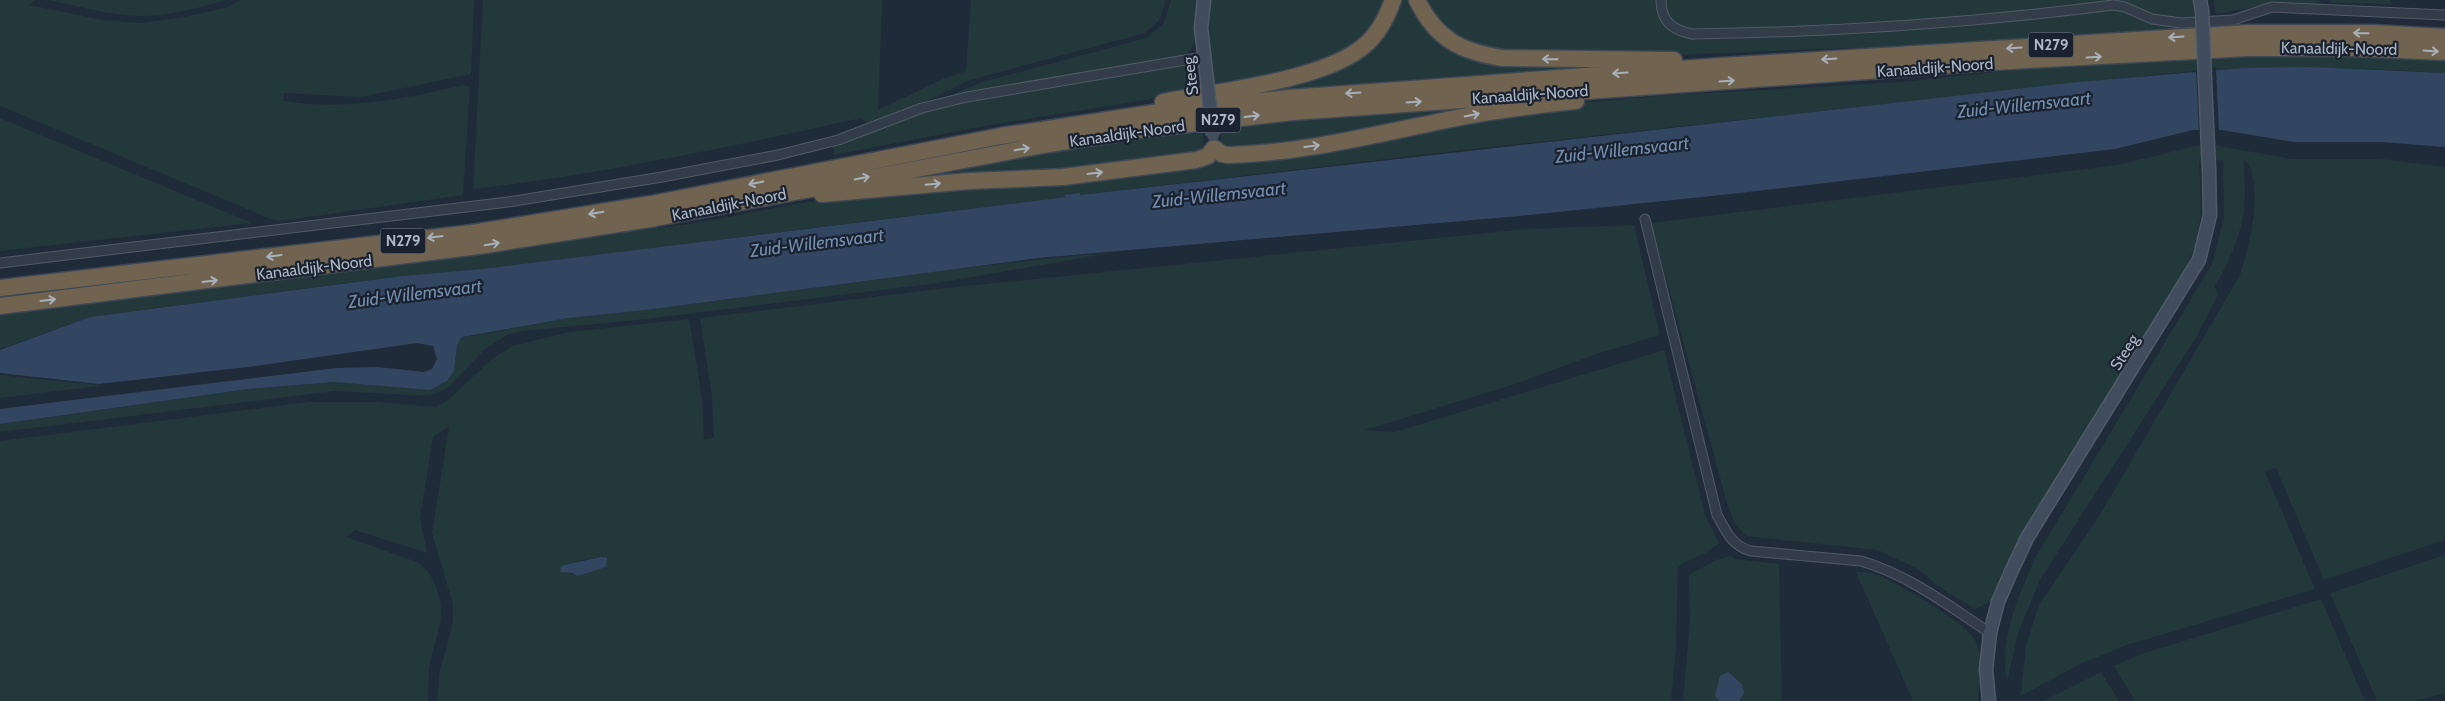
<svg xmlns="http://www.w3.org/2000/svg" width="2445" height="701" viewBox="0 0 2445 701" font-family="Cabin,sans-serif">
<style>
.green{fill:#22383b;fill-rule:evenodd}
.water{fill:#324662}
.pier{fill:#202b39}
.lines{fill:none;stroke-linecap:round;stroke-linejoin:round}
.street-casing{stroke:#515b67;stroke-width:11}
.secondary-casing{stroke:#515b67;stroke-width:15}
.highway-casing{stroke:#3e4854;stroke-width:19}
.street{stroke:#333d4a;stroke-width:9}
.secondary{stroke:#414c5d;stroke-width:12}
.highway{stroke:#706350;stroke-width:16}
.secondary-bridge-casing{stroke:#515b67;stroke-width:15;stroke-linecap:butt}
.secondary-bridge{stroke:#414c5d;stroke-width:12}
.oneway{stroke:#a8b0ba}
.labels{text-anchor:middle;stroke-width:4.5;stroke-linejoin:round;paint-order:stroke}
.shield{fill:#19222e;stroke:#818b98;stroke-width:1}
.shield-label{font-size:15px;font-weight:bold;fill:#aeb8c6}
.street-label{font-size:16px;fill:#aeb8c6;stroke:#19222e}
.water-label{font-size:18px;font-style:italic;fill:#748eb0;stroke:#19222e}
</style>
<rect width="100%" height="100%" fill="#202b39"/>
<path class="green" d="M0 0H35L29 5 103 20 141 23 184 17 225 8 241 0H474L471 74 361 97 284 93 283 101C344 111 404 99 464 85L470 87 463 195 281 221 271 219 0 106Z
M49 0H226C199 8 170 16 142 16 111 16 79 6 49 0Z
M483 0H882L878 110 945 78 966 71 971 0H1166L1159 21 1145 33 967 81 915 107 871 125 864 121 862 118C733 146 604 174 473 189Z
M1171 0H1197C1194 19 1202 46 1183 57L939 100 982 82 1146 38 1164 23Z
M1210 0H1389L1379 23 1339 58 1214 88V70L1211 67 1207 21Z
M1397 0H1412L1452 47 1639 65 1425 78 1200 99 1341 65Z
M1420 0H1657L1665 25 1677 34 1852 33 1941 28 2110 9 2124 11 2153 23 2171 27 2172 30 1904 48H1844L1678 55H1514L1458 41Z
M1664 0H2194V19L2160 18 2122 2 1966 18 1770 29H1693C1673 28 1668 18 1664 0Z
M2214 0H2319L2321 4 2282 2 2216 14Z
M2330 0H2390L2392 4 2331 3Z
M2310 52 2445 59V73C2356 67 2269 66 2181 72L1482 148 1079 195 1080 194 1066 197 481 269 403 276 90 317 0 349V313L479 255 606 234 690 224 819 200 1211 158 1560 105 1656 96 1900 82 2034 68Z
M1184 64 1196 70 1199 91 985 126 834 155 832 145 921 113 962 101Z
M1536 101 1235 151 1220 145 1222 144 1219 126 1311 116Z
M0 118 252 223 0 251Z
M1203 128V146H1206L1204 150 1104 168 958 179 894 178 991 159Z
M2213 145 2292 159H2382L2445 167V540L2324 580 2276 468 2265 472 2315 589 2127 645 2080 664 2021 696 2026 645 2039 605 2098 518 2240 275C2249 247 2266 182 2244 159 2244 176 2246 194 2244 210 2241 236 2228 264 2215 286L2218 295 2197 336 2041 578 2018 633 2007 682C1999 638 2018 598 2035 558L2212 264 2224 218 2223 160 2199 162C2202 212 2204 231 2182 277L2018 543 1993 600 1975 609 1944 590 1916 568 1878 550 1746 536 1736 525 1728 507 1651 223 2118 165 2195 146Z
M1634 225 1660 335 1596 354 1515 384 1365 430 1395 432 1664 350 1705 515 1719 543 1707 552 1678 566 1676 647 1671 701H438L439 675 453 621V605L432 533 449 427 433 437 420 518 427 553 355 530 346 537 417 562C428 569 432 577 437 589 448 622 433 639 429 670 428 680 429 691 428 701H0V441L309 402H378L436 407 448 400 493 358 512 346 570 332 689 319 702 398 704 440 714 437 712 397 700 318 938 289 1527 229ZM601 557 577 576 573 573 567 572 574 562Z
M1116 252 938 283 646 319 523 331 509 334 485 349 448 388 429 396 335 391 0 432V424L248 389 334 382 430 390 447 381 454 371 457 345 462 337C499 334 534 321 570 317 752 297 933 268 1116 252Z
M0 375 99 385V386L0 398Z
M2445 555V693L2415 701H2377L2330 593Z
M1731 556 1735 559 1779 564 1782 701H1739L1741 700 1715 696 1719 701H1683L1690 621 1689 575 1716 560Z
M1856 572C1861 572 1867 572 1871 573 1891 578 1967 623 1975 640 1984 660 1980 680 1978 701H1913Z
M2321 599 2365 701H2135L2114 666 2138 655Z
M2101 672 2119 701H2043Z"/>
<path class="water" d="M2310 67 2445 73V147L2382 142H2294L2215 129 2193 130 2115 149 1740 193 1519 216 1038 258 645 310 568 318 462 337 457 345 454 371 447 381 430 390 334 382 248 389 0 424V409L337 368 378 367 424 372 432 369 437 359 433 346 417 343 255 366 99 384 0 373V350L90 317 403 276 481 269 1066 197 1064 195 1080 193V195L2078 82 2244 68Z
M601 557 607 558 606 567 577 576 573 573 561 572 560 568 564 565Z
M1728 672 1742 684 1744 693 1739 701H1719L1715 696 1720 676Z"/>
<path class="pier" d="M2216 67 2219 132H2199L2196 69Z"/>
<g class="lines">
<defs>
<path id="street" d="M1661 0C1661 21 1672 30 1692 34 1833 32 1973 23 2113 5L2125 7 2152 19 2181 23 2233 20 2272 7 2445 15
M1645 219 1717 515C1726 531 1732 546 1751 551L1861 561C1909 575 1949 606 1990 633
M0 263 508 202 662 177 778 155 838 140 922 108 967 97 1203 57"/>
<path id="secondary" d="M1204 0 1201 28 1207 80
M2200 0 2202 11
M1989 701 1986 669 1990 633 1998 602 2011 572 2027 538 2199 260 2210 215 2209 170"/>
<path id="highway" d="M1417 0C1436 39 1461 52 1503 58L1674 60
M1163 102C1218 91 1324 81 1365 45 1379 33 1387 17 1393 0
M822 194 969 181 1063 177 1196 160 1208 156 1214 148 1222 154 1228 155C1309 153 1388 131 1467 116 1503 109 1540 105 1576 101
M0 288 472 233 651 204 1001 136 1166 111 1289 98 1721 66 2248 33H2373L2445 37
M0 306 479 246 656 218 1049 144 1146 129 1293 112 1993 62 2248 48H2353L2445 52"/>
</defs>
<use href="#street" class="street-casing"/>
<use href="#secondary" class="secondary-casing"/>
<use href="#highway" class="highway-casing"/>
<use href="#street" class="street"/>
<use href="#secondary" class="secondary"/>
<use href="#highway" class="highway"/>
<defs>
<path id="secondary-bridge" d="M2202 11 2209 170
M1207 80 1213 135"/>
</defs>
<use href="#secondary-bridge" class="secondary-bridge-casing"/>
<use href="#secondary-bridge" class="secondary-bridge"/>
</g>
<defs><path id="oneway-shaft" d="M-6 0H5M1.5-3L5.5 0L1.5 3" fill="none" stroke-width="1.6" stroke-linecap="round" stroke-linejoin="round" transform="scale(1.25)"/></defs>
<g class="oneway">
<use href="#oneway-shaft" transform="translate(2361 33) rotate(-179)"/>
<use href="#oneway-shaft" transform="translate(2176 37) rotate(176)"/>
<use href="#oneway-shaft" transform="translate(2014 48) rotate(176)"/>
<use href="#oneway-shaft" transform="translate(2431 51) rotate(4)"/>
<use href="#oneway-shaft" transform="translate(2094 57) rotate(-3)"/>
<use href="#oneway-shaft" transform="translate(1550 59) rotate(-179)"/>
<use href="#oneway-shaft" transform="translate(1829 59) rotate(176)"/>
<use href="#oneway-shaft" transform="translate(1620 73) rotate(176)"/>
<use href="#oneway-shaft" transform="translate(1727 81) rotate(-4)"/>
<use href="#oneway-shaft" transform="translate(1353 93) rotate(176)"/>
<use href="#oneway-shaft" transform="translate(1414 102) rotate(-4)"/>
<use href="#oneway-shaft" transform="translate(1472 115) rotate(-11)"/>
<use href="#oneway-shaft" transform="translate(1252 116) rotate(-7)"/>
<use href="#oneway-shaft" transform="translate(1312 146) rotate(-8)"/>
<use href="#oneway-shaft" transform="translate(1022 149) rotate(-10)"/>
<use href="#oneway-shaft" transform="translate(1095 173) rotate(-7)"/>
<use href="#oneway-shaft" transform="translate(862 178) rotate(-11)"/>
<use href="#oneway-shaft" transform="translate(756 183) rotate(168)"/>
<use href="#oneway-shaft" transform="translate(933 184) rotate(-5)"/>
<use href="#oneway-shaft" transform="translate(596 213) rotate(171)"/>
<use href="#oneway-shaft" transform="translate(435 237) rotate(173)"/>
<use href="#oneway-shaft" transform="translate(492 244) rotate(-9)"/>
<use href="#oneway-shaft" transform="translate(274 256) rotate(173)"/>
<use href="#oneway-shaft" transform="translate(210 281) rotate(-7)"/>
<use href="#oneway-shaft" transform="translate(48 300) rotate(-7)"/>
</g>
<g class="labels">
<g class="shield">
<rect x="2028.5" y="32.5" width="45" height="25" rx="4"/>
<rect x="1195.5" y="107.5" width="45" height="25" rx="4"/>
<rect x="380.5" y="228.5" width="45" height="25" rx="4"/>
</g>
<g class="shield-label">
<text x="2051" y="50">N279</text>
<text x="1218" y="125">N279</text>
<text x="403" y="246">N279</text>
</g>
<g class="street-label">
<text transform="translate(2339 48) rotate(1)" y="6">Kanaaldijk-Noord</text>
<text transform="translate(1935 67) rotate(-4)" y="6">Kanaaldijk-Noord</text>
<text transform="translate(1190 76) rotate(-97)" y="6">Steeg</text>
<text transform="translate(1530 94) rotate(-4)" y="6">Kanaaldijk-Noord</text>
<text transform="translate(1127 133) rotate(-8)" y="6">Kanaaldijk-Noord</text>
<text transform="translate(729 204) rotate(-11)" y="6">Kanaaldijk-Noord</text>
<text transform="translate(314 267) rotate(-7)" y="6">Kanaaldijk-Noord</text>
<text transform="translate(2124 352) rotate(-58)" y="6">Steeg</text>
</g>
<g class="water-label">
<text transform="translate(2024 105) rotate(-6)" y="6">Zuid-Willemsvaart</text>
<text transform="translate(1622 150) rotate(-6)" y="6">Zuid-Willemsvaart</text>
<text transform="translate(1219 195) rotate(-6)" y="6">Zuid-Willemsvaart</text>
<text transform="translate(817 243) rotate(-7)" y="6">Zuid-Willemsvaart</text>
<text transform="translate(415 294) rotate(-7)" y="6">Zuid-Willemsvaart</text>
</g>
</g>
</svg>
